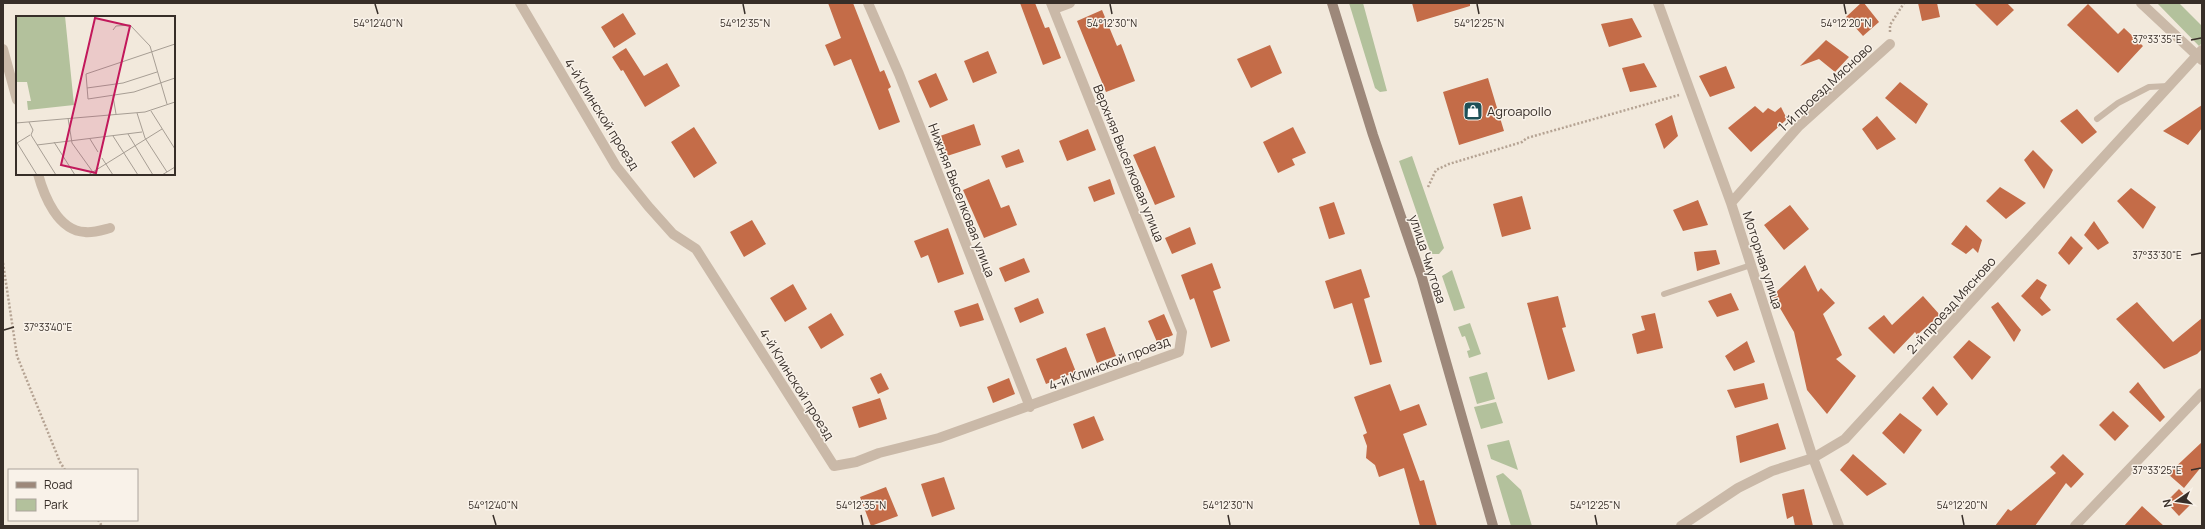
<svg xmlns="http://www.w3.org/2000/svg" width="2205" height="529" viewBox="0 0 2205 529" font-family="Manrope,sans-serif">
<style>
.green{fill:#b3c19c}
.building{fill:#c46c48}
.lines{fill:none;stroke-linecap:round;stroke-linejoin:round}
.path{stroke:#b5a393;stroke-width:2.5;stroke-dasharray:2 2;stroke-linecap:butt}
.service{stroke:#cab9a8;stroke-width:6}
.minor{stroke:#cab9a8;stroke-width:10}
.secondary{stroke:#9d887a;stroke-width:10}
.ticks{fill:none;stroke:#372e28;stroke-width:1.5}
.labels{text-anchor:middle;stroke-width:3;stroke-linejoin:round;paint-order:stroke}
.street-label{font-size:13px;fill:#372e28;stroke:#f9f2e9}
.poi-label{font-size:13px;fill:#372e28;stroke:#f9f2e9;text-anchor:start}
.inset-road{fill:none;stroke:#a79e94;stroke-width:1}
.view{fill:#c2185b;fill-opacity:0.15;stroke:#c2185b;stroke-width:2}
.inset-edge{fill:none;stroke:#372e28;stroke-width:2}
.ticks-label{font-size:10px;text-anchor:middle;fill:#372e28;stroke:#f9f2e9;stroke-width:3;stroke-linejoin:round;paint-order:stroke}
</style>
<rect width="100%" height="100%" fill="#f2e9dc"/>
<path class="green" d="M1349 3H1363L1387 91 1380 92 1375 88Z
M2157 3H2179L2202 26V43L2199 46Z
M1412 156 1444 248 1439 254H1431L1399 161Z
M1452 270 1465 308 1454 311 1442 276Z
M1470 323 1481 354 1469 358 1467 351 1470 350 1465 336 1462 337 1458 327Z
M1487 372 1495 399 1477 404 1469 377Z
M1496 402 1503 423 1481 429 1474 407Z
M1509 440 1518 470 1491 459 1487 445Z
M1503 473 1521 490 1532 526H1511L1496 476Z"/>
<path class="building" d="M828 3H853L880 72 884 70 891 87 888 89 900 122 879 130 851 59 834 66 825 45 841 38Z
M1020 3H1035L1045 28 1049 27 1061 58 1043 65Z
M1412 3H1470V6L1417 22Z
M1861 3H1864L1879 22 1863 36 1846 17Z
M1918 3H1937L1940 17 1922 21Z
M1974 3H2007L2014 10 1997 26Z
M2088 4 2118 34 2124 28 2143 46 2118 73 2067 25Z
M1102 10 1117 46 1121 44 1135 81 1106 92 1077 21Z
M623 13 636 34 614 48 601 27Z
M1632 18 1642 37 1609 47 1601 24Z
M1826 40 1849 57 1835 72 1819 59 1800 66Z
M1270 45 1282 73 1251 88 1237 59Z
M626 48 644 76 667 63 680 86 645 107 623 70 621 71 612 57Z
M988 51 997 73 973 83 964 61Z
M1644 63 1657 87 1630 92 1622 68Z
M1726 66 1735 88 1710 97 1699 76Z
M936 73 948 100 930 108 918 81Z
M1488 78 1504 131 1459 145 1443 92Z
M1900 82 1928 104 1916 124 1885 98Z
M2202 105V128L2188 145 2163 131Z
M1755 106 1763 113 1768 108 1775 112 1781 107 1787 119 1751 152 1728 128Z
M2077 109 2097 132 2082 144 2060 121Z
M1672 115 1678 136 1664 149 1655 124Z
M1877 116 1896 139 1877 150 1862 129Z
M974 124 981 145 947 156 940 136Z
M694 127 717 163 694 178 671 142Z
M1293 127 1306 153 1292 159 1295 165 1278 173 1263 142Z
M1088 129 1096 150 1067 161 1059 141Z
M1155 146 1175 197 1155 205 1133 155Z
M1019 149 1024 162 1006 168 1001 156Z
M2033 150 2053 170 2044 189 2024 160Z
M989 179 1001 208 1009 205 1017 225 984 238 963 190Z
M1110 179 1115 194 1094 202 1088 187Z
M2000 187 2026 203 2006 219 1986 201Z
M2131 188 2156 207 2143 229 2117 201Z
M1522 196 1531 229 1502 237 1493 204Z
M1698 200 1708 225 1683 231 1673 210Z
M1334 202 1345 234 1329 239 1319 207Z
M1790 205 1809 229 1784 250 1764 225Z
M752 220 766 244 744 257 730 232Z
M2094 221 2109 243 2098 250 2084 235Z
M1966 225 1982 240 1978 253 1973 248 1966 254 1951 244Z
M1190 227 1196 244 1172 254 1165 238Z
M948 228 964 274 938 283 928 255 921 258 914 241Z
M2071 236 2083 248 2069 265 2058 253Z
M1716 250 1720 264 1697 271 1694 252Z
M1024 258 1030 272 1005 282 999 268Z
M1212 263 1221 288 1213 291 1230 341 1211 348 1194 298 1190 300 1181 275Z
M1805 265 1818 292 1821 288 1835 303 1823 314 1842 355 1836 359 1856 376 1827 414 1807 390 1794 332 1774 298 1769 300V299Z
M1361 269 1370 297 1364 299 1382 362 1370 365 1352 303 1334 309 1325 281Z
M2037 279 2047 285 2040 298 2051 310 2042 316 2021 296Z
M793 284 807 309 785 322 770 298Z
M1731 293 1739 310 1717 317 1708 301Z
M1558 296 1566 327 1562 328 1575 371 1548 380 1527 303Z
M1923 296 1940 315 1917 335 1915 332 1894 354 1868 328 1884 315 1892 325Z
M1038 298 1044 313 1020 323 1014 308Z
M1998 302 2021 330 2014 342 1991 307Z
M2137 302 2173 342 2202 318V349L2197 354 2164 369 2116 319Z
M978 303 984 320 960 327 954 311Z
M831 313 844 335 821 349 808 327Z
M1655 313 1663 348 1637 354 1632 334 1645 330 1641 316Z
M1164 314 1173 335 1157 342 1148 321Z
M1105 327 1116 356 1097 363 1086 334Z
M1969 340 1991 357 1972 380 1953 357Z
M1747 341 1755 362 1734 371 1725 356Z
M1066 347 1076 372 1046 384 1036 359Z
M881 373 889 389 878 394 870 378Z
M1009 378 1015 394 993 403 987 387Z
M2138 382 2165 417 2160 422 2129 392Z
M1764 383 1768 399 1735 408 1727 390Z
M1390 384 1400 411 1419 404 1427 425 1403 434 1420 481 1424 480 1437 526H1420L1404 468 1379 477 1375 465 1366 458 1367 446 1363 435 1367 433 1354 397Z
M1933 386 1948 404 1937 416 1922 398Z
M880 398 887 419 859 428 852 407Z
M2113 411 2129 426 2115 441 2099 425Z
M1900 413 1922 430 1904 454 1882 433Z
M1094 416 1104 440 1082 449 1073 424Z
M1778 423 1786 449 1740 463 1736 436Z
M2202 442V466L2184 488 2168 474Z
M1853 454 1887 484 1867 496 1840 470Z
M2063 454 2084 474 2071 488 2066 483 2035 526H1995L2008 509 2011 511 2056 473 2050 467Z
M944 477 955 509 932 517 921 484Z
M886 487 898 516 871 526 860 497Z
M1804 489 1813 526H1795L1793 516 1787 519 1782 494Z
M2179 489 2192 503 2179 516 2166 502Z
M2142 506 2164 526H2124Z"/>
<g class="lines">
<path class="path" d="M1890 32V25L1904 3
M1428 187 1436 170 1449 164 1522 142 1527 138 1679 95
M3 263 17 356 60 462 65 470
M98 520 102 526"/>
<path class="service" d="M2097 119 2118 103 2149 87 2168 86
M1664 294 1751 265"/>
<path class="minor" d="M520 3 616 166 648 206 673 234 696 249 834 466 856 462 879 453 939 438 1179 352 1182 332 1051 3
M868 3 899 74 1030 407
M1658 3 1731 203 1813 458 1839 526
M2141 3 2202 60
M1054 9 1070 3
M3 49 17 100
M38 174C44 196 58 231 85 232 93 233 102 230 110 228
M1731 203 1799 126 1890 44
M1681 526 1738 488 1772 471 1813 458 1845 439 2202 50
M2075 526 2202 393"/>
<path class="secondary" d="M1332 3 1373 135 1422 278 1493 526"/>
</g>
<path class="ticks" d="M375 4 378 14M743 4 745 14M1110 4 1112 14M1477 4 1479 14M1844 4 1846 14M2191 40 2201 38M2191 255 2201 253M4 330 14 327M2191 470 2201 468M493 515 496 525M861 515 863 525M1228 515 1230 525M1595 515 1597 525M1962 515 1964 525"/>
<defs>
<symbol id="shop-square" viewBox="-11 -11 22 22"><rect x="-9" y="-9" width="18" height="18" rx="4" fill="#1f5158" stroke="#f9f2e9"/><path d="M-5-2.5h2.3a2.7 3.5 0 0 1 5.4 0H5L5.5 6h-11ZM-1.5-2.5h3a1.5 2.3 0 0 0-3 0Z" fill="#fff"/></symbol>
</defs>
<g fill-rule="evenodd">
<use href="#shop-square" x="1462" y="100" width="22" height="22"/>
</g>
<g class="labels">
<g class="street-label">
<text transform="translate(1825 87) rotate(-43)" y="5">1-й проезд Мясново</text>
<text transform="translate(602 114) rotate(58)" y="5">4-й Клинской проезд</text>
<text transform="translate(1129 163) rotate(68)" y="5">Верхняя Выселковая улица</text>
<text transform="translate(962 200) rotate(69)" y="5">Нижняя Выселковая улица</text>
<text transform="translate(1428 259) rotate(72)" y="5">улица Чмутова</text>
<text transform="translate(1763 260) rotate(72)" y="5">Моторная улица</text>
<text transform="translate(1951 305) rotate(-48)" y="5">2-й проезд Мясново</text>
<text transform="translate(1109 363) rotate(-21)" y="5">4-й Клинской проезд</text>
<text transform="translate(797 384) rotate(58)" y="5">4-й Клинской проезд</text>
</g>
<g class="poi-label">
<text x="1487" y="116">Agroapollo</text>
</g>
</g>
<g transform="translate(16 16)">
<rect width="159" height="159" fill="#f2e9dc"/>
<path d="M0 0H49L58 89 12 94 11 85H15L11 66H0Z" fill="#b3c19c"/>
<path class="inset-road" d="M97 14 100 10 114 9 134 30 151 88M159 28 70 58 72 83 118 76 159 62M71 72 107 67 141 56M97 80 100 98M135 95 159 133M121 97 129 122 151 156M52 102 56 127 79 159M13 106 17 114 15 119M0 107 129 96 159 86M112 118 137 159M15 119 40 159M97 120 122 159M74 123 82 136M0 125 21 159M38 126 59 159M1 127 14 119M21 129 126 116M86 142 97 159M72 159 146 113M146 159 159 151"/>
<path class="view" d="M79 2 114 10 80 157 45 149Z"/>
<rect width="159" height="159" class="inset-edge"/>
</g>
<g class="ticks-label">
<text x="378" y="27">54°12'40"N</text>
<text x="745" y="27">54°12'35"N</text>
<text x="1112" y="27">54°12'30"N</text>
<text x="1479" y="27">54°12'25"N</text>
<text x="1846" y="27">54°12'20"N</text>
<text x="2157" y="43">37°33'35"E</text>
<text x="2157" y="259">37°33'30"E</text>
<text x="48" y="331">37°33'40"E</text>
<text x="2157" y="474">37°33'25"E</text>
<text x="493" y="509">54°12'40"N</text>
<text x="861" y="509">54°12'35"N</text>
<text x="1228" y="509">54°12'30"N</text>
<text x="1595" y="509">54°12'25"N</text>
<text x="1962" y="509">54°12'20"N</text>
</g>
<rect width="2205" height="529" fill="none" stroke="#372e28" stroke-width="8"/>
<rect x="8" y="469" width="130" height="52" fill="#f9f2e9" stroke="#aba49c"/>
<rect x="16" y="482" width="20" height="6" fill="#9d887a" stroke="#aba49c"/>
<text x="44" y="489" font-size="12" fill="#372e28">Road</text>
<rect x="16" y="499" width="20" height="12" fill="#b3c19c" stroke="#aba49c"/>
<text x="44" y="509" font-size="12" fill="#372e28">Park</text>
<g transform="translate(2177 501) rotate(257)" stroke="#f9f2e9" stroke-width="3" paint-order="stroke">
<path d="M0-3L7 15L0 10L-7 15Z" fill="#372e28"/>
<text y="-6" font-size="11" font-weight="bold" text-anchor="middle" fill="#372e28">N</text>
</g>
</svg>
